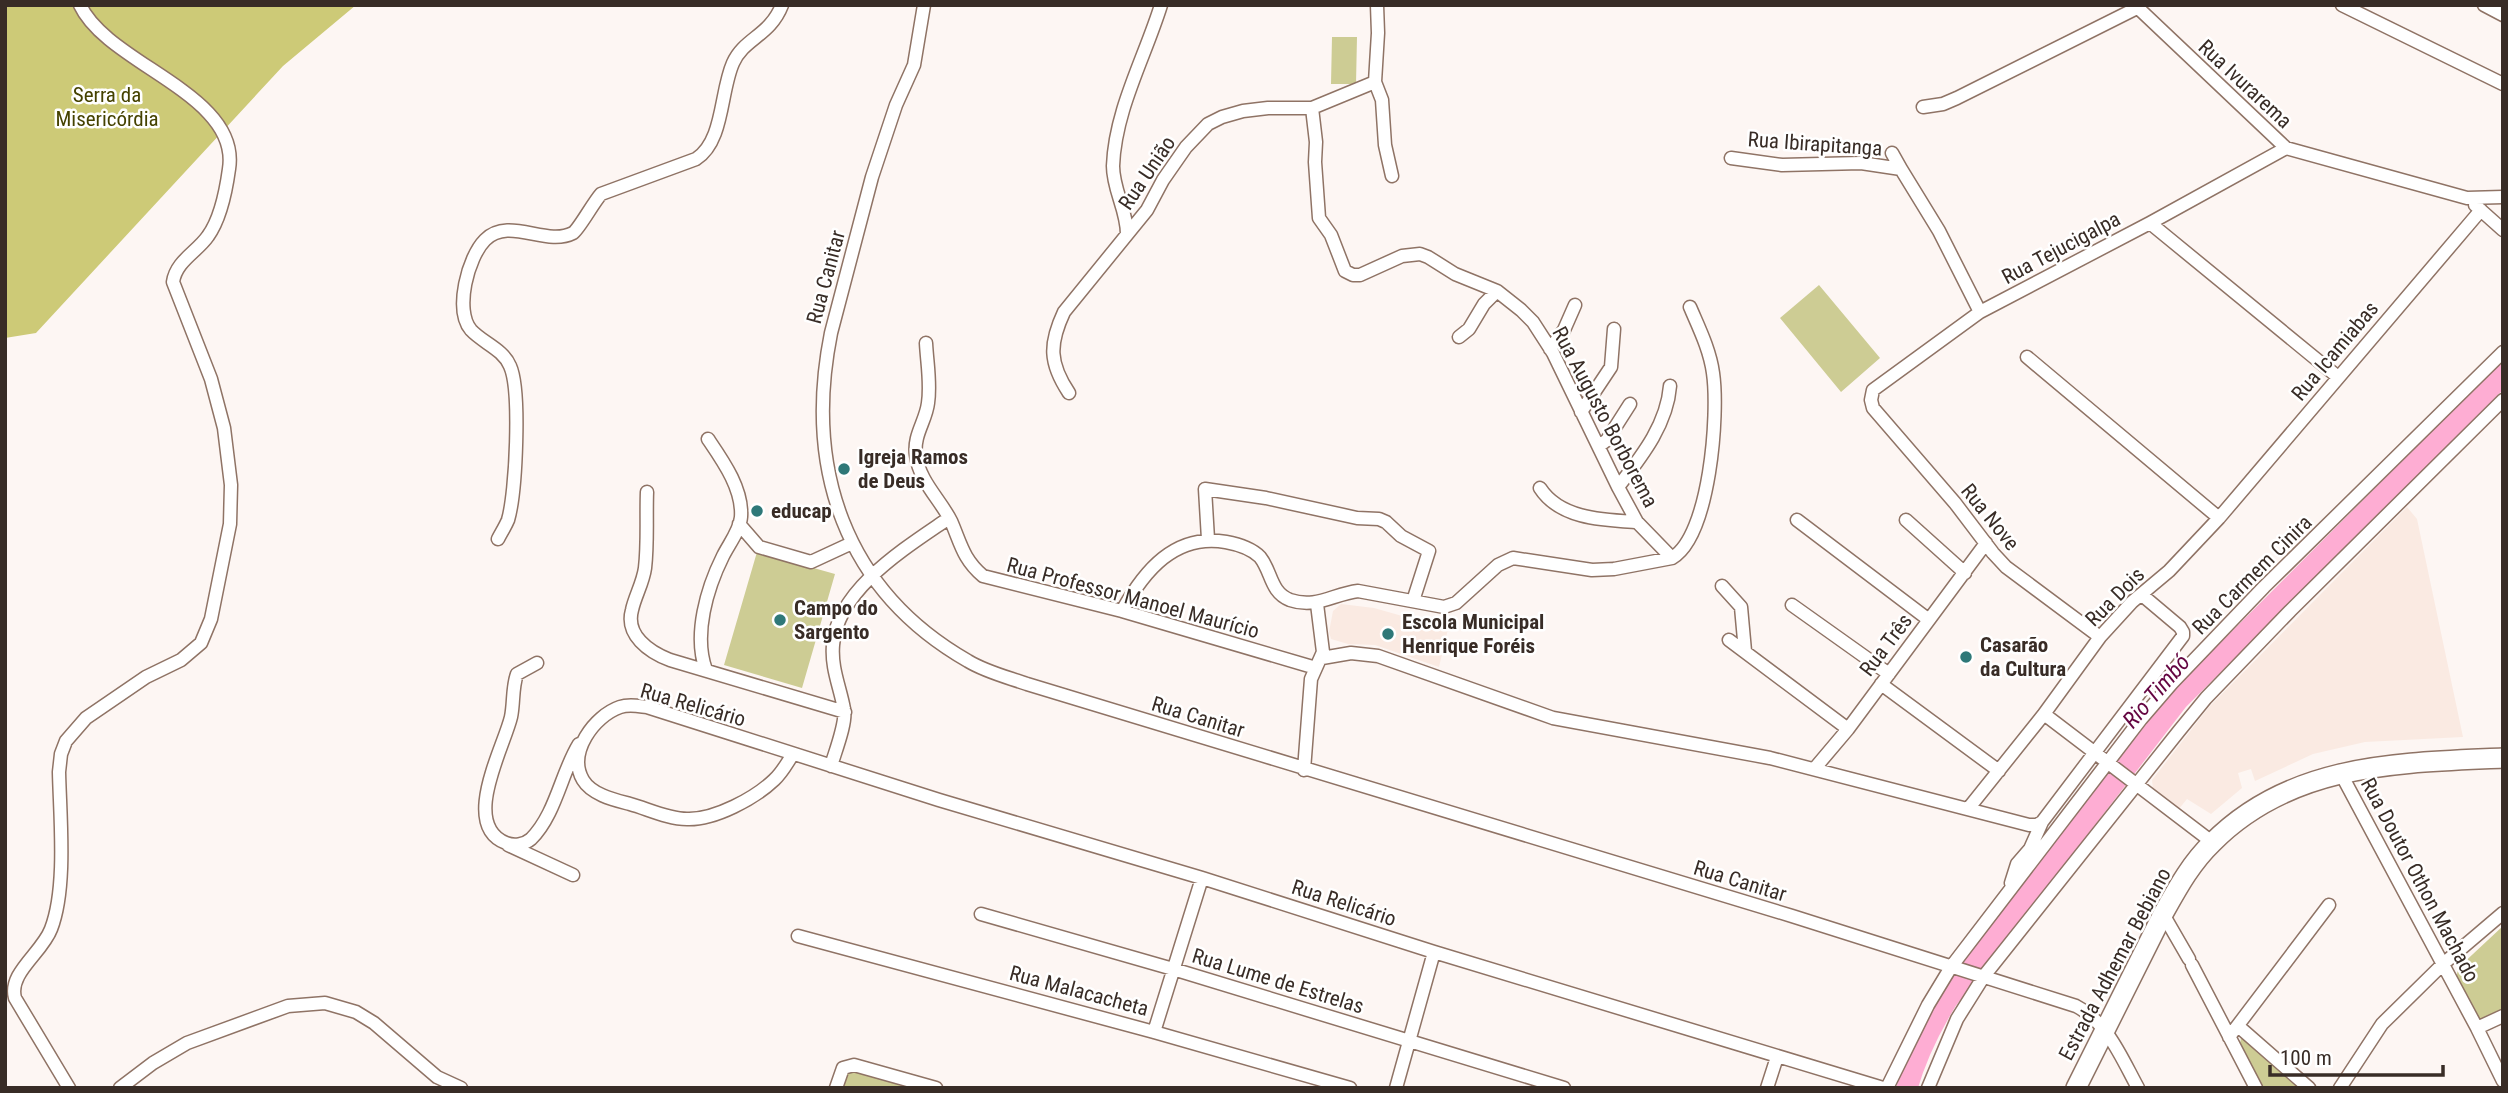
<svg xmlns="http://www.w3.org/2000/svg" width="2508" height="1093" viewBox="0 0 2508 1093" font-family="'Roboto Condensed',sans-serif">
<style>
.built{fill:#faeae2}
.green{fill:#cdcc94}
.forest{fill:#cdca77}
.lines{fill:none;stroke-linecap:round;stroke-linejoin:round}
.river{stroke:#feadd3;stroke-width:21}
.street-casing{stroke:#8f7365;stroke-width:15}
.secondary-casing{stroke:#8f7365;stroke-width:22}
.street{stroke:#fff;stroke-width:12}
.secondary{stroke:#fff;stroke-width:19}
.poi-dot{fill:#2e7878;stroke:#fff;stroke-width:2.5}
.labels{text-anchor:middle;stroke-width:5;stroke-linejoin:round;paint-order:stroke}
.street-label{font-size:21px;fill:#382c26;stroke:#fff}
.park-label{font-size:21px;fill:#454200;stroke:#fff}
.poi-label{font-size:21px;font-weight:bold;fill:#382c26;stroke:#fff;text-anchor:start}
.water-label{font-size:23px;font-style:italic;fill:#640541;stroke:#fff}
</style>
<rect width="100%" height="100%" fill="#fdf6f3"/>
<path class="built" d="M2407 507 2417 519 2463 737 2365 742 2313 754 2255 781 2251 769 2238 773 2242 788 2211 814 2187 799 2178 810 2153 790 2152 780 2209 707Z
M1341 604 1374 608 1448 629 1439 667 1375 645 1348 644 1331 639 1329 632 1333 611Z"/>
<path class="green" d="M1332 37H1357L1356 84H1331Z
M1819 285 1880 358 1841 392 1780 318Z
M757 552 835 574 802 688 724 665Z
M2503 926V1014L2486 1019 2479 1018 2456 981 2458 968Z
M2245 1036 2299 1088H2263L2240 1045 2241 1037Z
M855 1071 911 1088H839L845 1074Z"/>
<path class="forest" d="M5 5H356L283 66 36 333 5 338Z"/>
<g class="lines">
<path class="river" d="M1907 1088C1916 1056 1930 1028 1947 1000L2178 700 2503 375"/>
<defs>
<path id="street" d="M924 5 914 65 896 105 872 177 831 333C804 468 844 590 968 661 986 672 1007 677 1027 684L1792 916 2076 1006C2108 1023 2121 1057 2138 1088
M2135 5 2286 148 2467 198 2503 197
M2342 5 2503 84
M2484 5 2503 15
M1375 82 1382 100 1385 145 1392 176
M1375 82 1378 33 1377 5
M1923 107 1943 104 1957 98 2137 8
M1312 108 1316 142 1315 162 1319 218 1331 235 1345 271 1353 275H1360L1402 256 1420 254 1428 257 1455 274 1497 291 1521 310 1533 322 1553 353 1618 487 1637 522 1672 558
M1892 153 1901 169
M1731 158 1782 165 1861 163 1901 169 1939 231 1980 312
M2475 205 2503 230
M2150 223 2338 377
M1127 234C1127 210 1113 190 1113 166 1115 110 1145 57 1161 5
M1459 337 1469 329 1484 304 1497 291
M926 343C927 363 931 383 928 403 926 421 913 435 916 455 919 481 940 499 951 521 961 544 963 559 983 576L1122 611 1316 668
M1550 349 1564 330 1575 305
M2027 357 2219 518
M1069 393C1049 363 1049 344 1064 312L1147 210 1163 180 1186 147 1208 124 1222 117 1243 111 1268 108H1312L1375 82
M1581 412 1611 367 1614 329
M1599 446 1607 440 1630 404
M1618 487C1641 457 1667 425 1670 386
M1540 488C1560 519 1603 520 1637 522
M647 492C646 517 648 543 645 568 643 583 635 596 632 610 625 635 649 652 670 660L845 712
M1797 520 1929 620
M1906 520 1965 573
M739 524 759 547 811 562 852 543
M498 539C501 533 505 527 508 520 516 493 521 390 510 366 503 349 483 343 471 330 454 310 468 257 485 240 509 216 546 247 573 233 579 229 593 203 601 194L696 159C724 141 720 92 733 63 744 38 770 36 782 5
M1208 539 1205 489 1266 498 1357 518 1379 519 1386 522 1401 536 1429 551 1413 601
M1722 586 1741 607 1745 651
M1792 605 1889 674
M1122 611C1144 571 1175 533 1226 542 1237 544 1252 549 1260 557 1272 572 1270 592 1290 600 1316 609 1333 594 1358 591L1444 607 1456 603 1498 565 1513 558 1592 570 1614 569 1672 558C1710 536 1719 414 1713 373 1710 350 1699 328 1690 307
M2100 637 2006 567 1993 553 1955 503 1873 408 1871 400 1873 390 1980 312 2150 223 2286 148
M1729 640 1848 729
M1322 658 1351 653 1378 656 1553 718 1770 758 2029 825H2037L2042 822
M537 663 517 674C512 688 514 703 511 717 504 747 460 825 506 843 514 846 524 845 531 839 556 814 561 773 579 744
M706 670C693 635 707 588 723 556 729 544 740 530 741 517 743 489 723 461 708 439
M1881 684 1999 771
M2044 714 2212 842
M793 754C787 763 782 773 774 780 755 798 715 820 687 819 668 819 648 809 630 804 615 800 592 795 583 780 567 753 594 716 620 707 629 704 638 706 647 707L939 800 1202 878 1434 952 1883 1088
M831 766C835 752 847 722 844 709 840 687 831 668 833 645 837 589 907 547 949 518
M1815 768 1848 729 1986 543
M1304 770 1311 679 1323 652 1317 604
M2340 772 2477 1028 2503 1081
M1968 809 2044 714 2100 637 2132 602 2169 571 2219 518 2481 210
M508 845 573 875
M2011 883 2017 864 2030 849 2042 822 2183 636V632L2180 627 2142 595
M981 914 1173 969 1564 1088
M2163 914 2189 959
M798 936 1154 1032 1350 1088
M2192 965 2256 1088
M2238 1026 2309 1088
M2477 1028 2503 1016
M1154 1032 1202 878
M2229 1037 2329 905
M69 1088 15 998C8 973 42 953 51 929 67 888 60 817 59 772L61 754 66 741 86 718 146 677 181 660 201 643 211 619 230 524 231 485 224 428 211 379 173 282C176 261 197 252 208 236 221 218 226 191 229 169 241 94 108 65 80 5
M120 1088 153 1063 187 1043 288 1006 325 1003 356 1012 374 1023 437 1077 461 1088
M836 1088 843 1068 854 1065 936 1088
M1396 1088 1434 952
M1767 1088 1777 1057
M1887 1088 1928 1005 1951 967 2141 719 2172 683 2264 587 2503 352
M1928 1088 1957 1019 1984 976 2179 731 2206 698 2290 611 2503 400
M2340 1088 2382 1024 2443 964 2503 913"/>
<path id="secondary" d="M2076 1088 2163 914C2177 889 2191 863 2212 843 2291 763 2398 763 2503 758"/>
</defs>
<use href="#street" class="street-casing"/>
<use href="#secondary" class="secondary-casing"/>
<use href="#street" class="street"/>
<use href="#secondary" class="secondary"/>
</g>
<g class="poi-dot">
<circle cx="844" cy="469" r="7"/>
<circle cx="757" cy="511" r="7"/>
<circle cx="780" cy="620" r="7"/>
<circle cx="1388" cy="634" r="7"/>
<circle cx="1966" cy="657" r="7"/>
</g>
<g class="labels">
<g class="street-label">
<text transform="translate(2245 84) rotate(43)" y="7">Rua Ivurarema</text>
<text transform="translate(1815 144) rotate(4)" y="7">Rua Ibirapitanga</text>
<text transform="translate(1147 173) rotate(-56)" y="7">Rua União</text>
<text transform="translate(2061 248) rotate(-28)" y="7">Rua Tejucigalpa</text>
<text transform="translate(826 277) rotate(-75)" y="7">Rua Canitar</text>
<text transform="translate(2335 351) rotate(-50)" y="7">Rua Icamiabas</text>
<text transform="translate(1605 417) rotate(62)" y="7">Rua Augusto Borborema</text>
<text transform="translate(1990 517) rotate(51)" y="7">Rua Nove</text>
<text transform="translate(2252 575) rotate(-45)" y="7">Rua Carmem Cinira</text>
<text transform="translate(2115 597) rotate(-45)" y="7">Rua Dois</text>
<text transform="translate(1133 598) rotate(15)" y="7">Rua Professor Manoel Maurício</text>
<text transform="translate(1886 645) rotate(-53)" y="7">Rua Três</text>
<text transform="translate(693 705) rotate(16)" y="7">Rua Relicário</text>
<text transform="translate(1198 717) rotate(17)" y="7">Rua Canitar</text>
<text transform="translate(2420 880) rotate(62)" y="7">Rua Doutor Othon Machado</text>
<text transform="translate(1740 881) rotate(17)" y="7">Rua Canitar</text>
<text transform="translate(1344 903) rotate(18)" y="7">Rua Relicário</text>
<text transform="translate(2115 964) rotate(-62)" y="7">Estrada Adhemar Bebiano</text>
<text transform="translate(1278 981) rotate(17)" y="7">Rua Lume de Estrelas</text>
<text transform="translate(1079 991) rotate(15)" y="7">Rua Malacacheta</text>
</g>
<g class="park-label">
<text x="107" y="102">Serra da<tspan x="107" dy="24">Misericórdia</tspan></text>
</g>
<g class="poi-label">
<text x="858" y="464">Igreja Ramos<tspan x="858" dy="24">de Deus</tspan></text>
<text x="771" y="518">educap</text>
<text x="794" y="615">Campo do<tspan x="794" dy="24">Sargento</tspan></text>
<text x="1402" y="629">Escola Municipal<tspan x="1402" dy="24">Henrique Foréis</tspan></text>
<text x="1980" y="652">Casarão<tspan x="1980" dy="24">da Cultura</tspan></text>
</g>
<g class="water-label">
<text transform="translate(2156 691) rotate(-49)" y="8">Rio Timbó</text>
</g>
</g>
<rect width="2508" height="1093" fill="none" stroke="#382c26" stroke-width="14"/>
<path d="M2270 1065v10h173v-10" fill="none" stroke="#382c26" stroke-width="3.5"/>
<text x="2280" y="1065" font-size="21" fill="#382c26" stroke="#ffffff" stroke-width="5" paint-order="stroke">100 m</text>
</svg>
